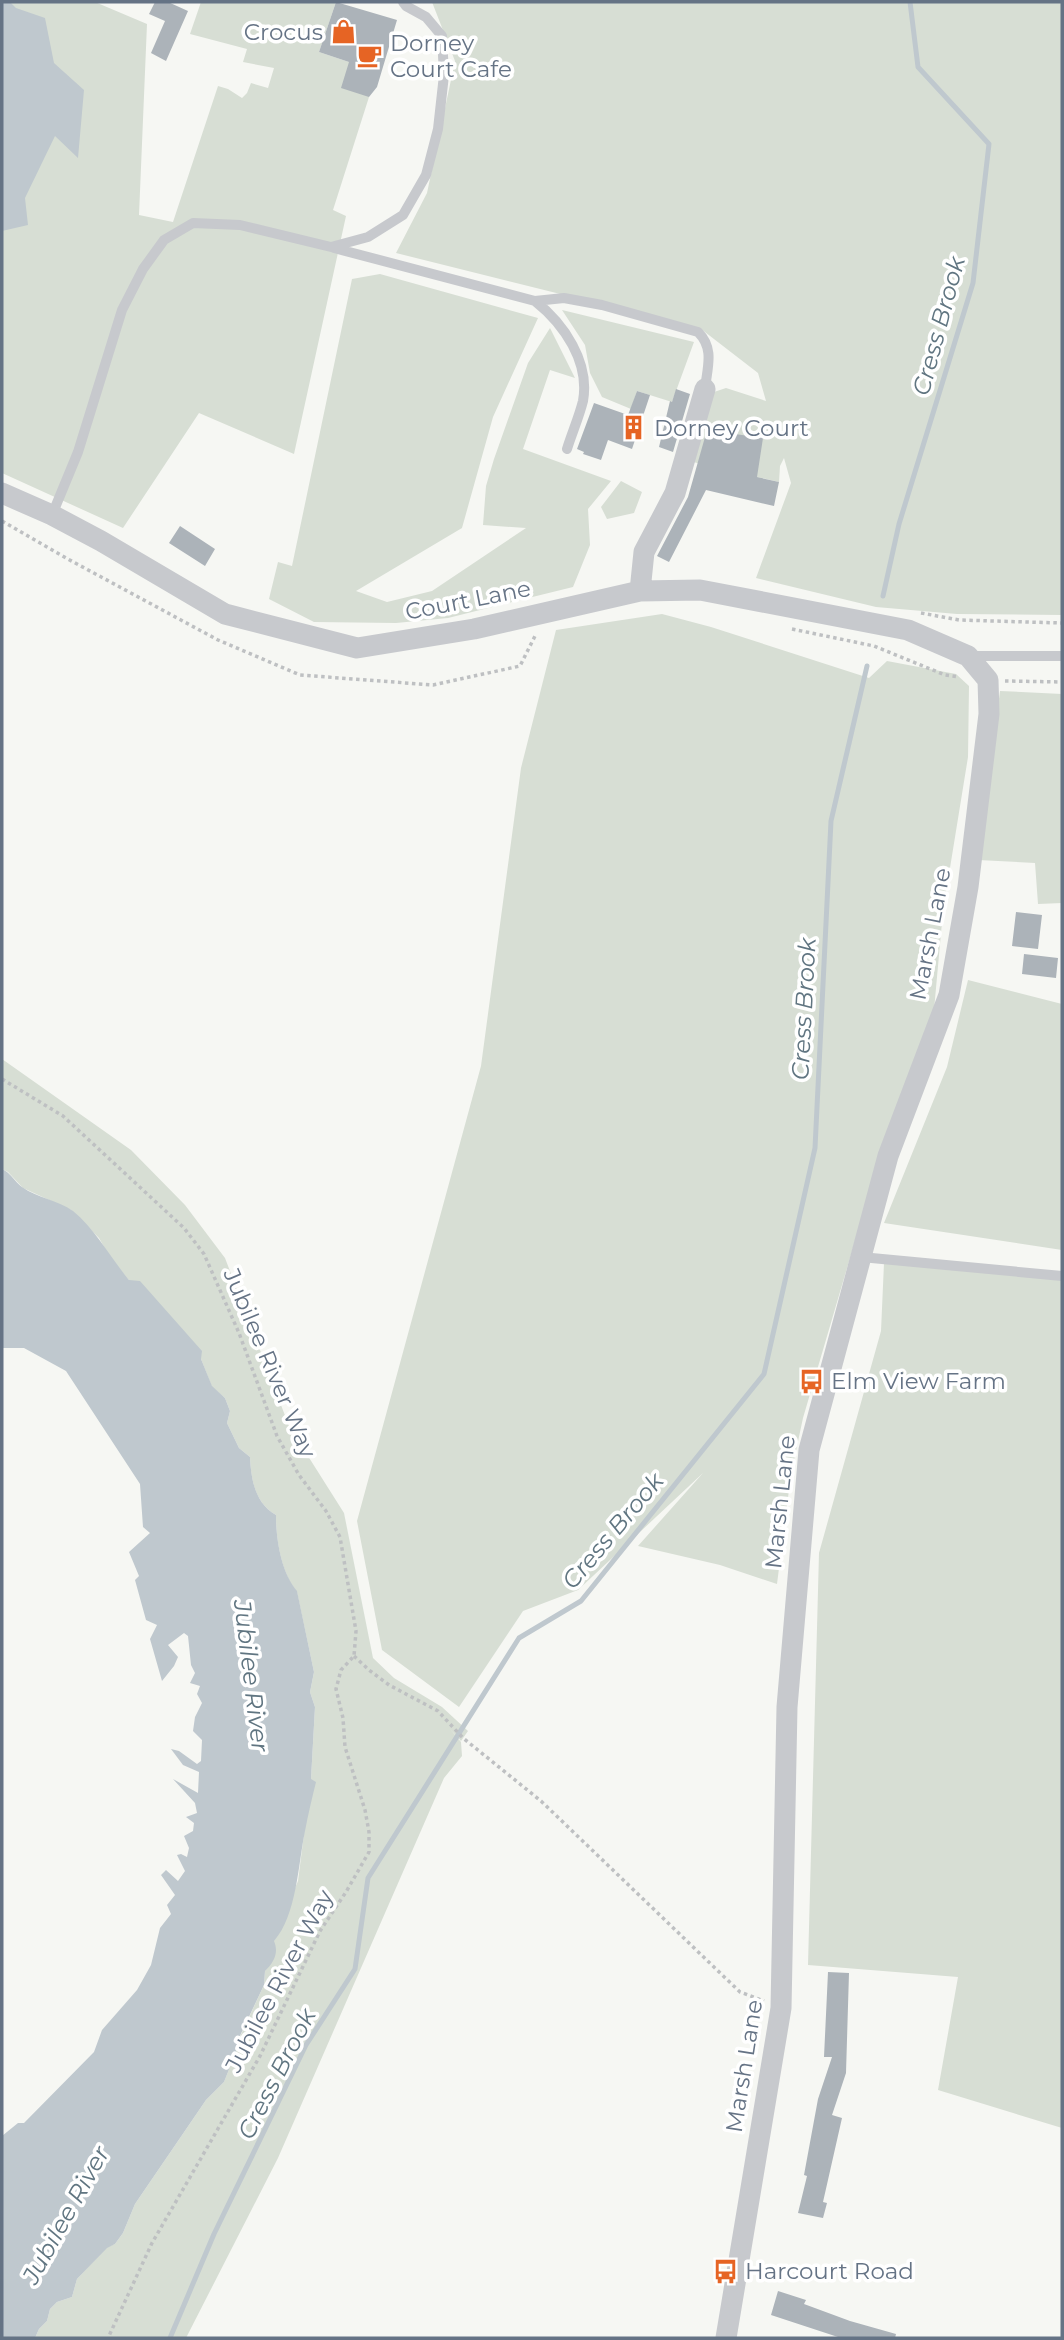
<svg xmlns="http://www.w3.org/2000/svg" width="1064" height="2340" viewBox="0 0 1064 2340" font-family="Montserrat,sans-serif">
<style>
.green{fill:#d7ded4}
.water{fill:#bfc8ce}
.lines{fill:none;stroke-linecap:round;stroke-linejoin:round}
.stream{stroke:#bfc8ce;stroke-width:5}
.building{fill:#acb3b9}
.path{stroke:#bec0c2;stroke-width:3.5;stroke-dasharray:3.5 3.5;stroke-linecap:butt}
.lane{stroke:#c7c9cd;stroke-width:10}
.street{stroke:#c7c9cd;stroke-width:21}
.labels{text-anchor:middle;stroke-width:7;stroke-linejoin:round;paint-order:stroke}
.poi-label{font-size:23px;fill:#657385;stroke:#fff;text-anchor:start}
.street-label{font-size:23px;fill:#657385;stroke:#fff}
.water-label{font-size:24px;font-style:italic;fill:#607581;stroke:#fff}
</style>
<rect width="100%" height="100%" fill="#f6f7f3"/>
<path class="green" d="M2 2H95L147 24 139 215 173 222 218 86 228 89 242 98 247 93 251 83 268 88 274 68 243 62 247 49 190 34 201 2H336L319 52 349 62 369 97 333 210 346 216 294 454 199 413 123 528 2 473Z
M432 2H1062V615L957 614 876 607 756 578 791 483 784 458 780 466 779 482 693 462 708 394 726 388 766 401 758 373 701 329 396 253 427 193 455 61Z
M380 274 538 318 493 417 462 528 356 591 387 602 432 591 526 528 483 525 486 486 494 459 528 363 550 328 575 378 550 370 523 449 611 481 588 509 590 545 573 587 448 618 396 623 314 622 269 599 278 562 292 566 352 279Z
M562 310 694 342 672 402 637 391 631 409 602 397 590 373 585 345Z
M621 481 642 492 634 513 607 519 601 507Z
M662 614 711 627 869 678 887 661 956 674 969 686 968 757 943 911 934 1010 862 1217 803 1418 791 1474 777 1584 720 1565 638 1546 703 1473 578 1590 523 1611 459 1707 382 1650 357 1521 481 1066 521 768 556 630Z
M1000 691 1062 694V903L1038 904 1035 863 978 860Z
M968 980 1062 1004V1250L884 1223 947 1067Z
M2 1059 131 1150 185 1205 225 1258 289 1426 344 1513 373 1658 394 1678 442 1707 468 1731 461 1741 450 1729 461 1742 462 1756 444 1778 278 2158 186 2338H35L39 2329 47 2321 50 2309 57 2302 72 2297 77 2279 107 2247 115 2244 123 2233 135 2204 206 2100 224 2082 238 2047V2041L264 1985 265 1971 273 1941 298 1881 311 1779 315 1707 310 1692 314 1672 297 1592C281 1572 276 1540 276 1515 255 1503 251 1480 250 1457L239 1448 227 1423 230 1411 225 1398 212 1387 201 1359 129 1280 111 1259 99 1238 71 1210 23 1188 8 1172 2 1169Z
M884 1263 1062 1276V2128L938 2090 958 1977 808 1965 819 1553 881 1331Z"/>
<path class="water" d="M2 2H10L16 8 45 18 54 63 84 90 78 158 55 136 25 198 28 225 2 231Z
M2 1169C11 1173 15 1182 22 1187 37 1198 58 1200 73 1211 96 1230 110 1257 129 1280L140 1281 202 1351 201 1359 212 1386 225 1398 230 1411 227 1423 239 1448 250 1457C251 1479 255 1503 276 1515 276 1539 281 1572 297 1591L314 1672 310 1692 315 1707 311 1779 316 1782C312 1798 308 1815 305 1831 298 1864 297 1915 274 1941 279 1953 274 1962 265 1971L264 1985 238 2040V2047L224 2082 206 2100 135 2204 123 2233 115 2244 107 2248 77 2279 72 2297 57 2302 50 2309 47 2321 39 2329 35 2338H2V2136L18 2123H24L94 2052 102 2030 137 1990 151 1965 160 1928 171 1914 167 1905 175 1895 161 1875 166 1870 178 1881 185 1871 177 1855 181 1854 187 1857 189 1848 184 1836 193 1831 194 1823 186 1817 197 1813 195 1803 173 1779 198 1793 199 1772 183 1765 171 1749 179 1751 197 1764 201 1761 202 1740 193 1731 195 1717 202 1703 197 1694 200 1686 190 1683 195 1673 191 1665 188 1636 184 1633 168 1645 178 1657 174 1666 162 1681 150 1639 157 1625 146 1620 135 1580 139 1576 129 1552 150 1533 143 1527 140 1484 66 1371 24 1348H2Z"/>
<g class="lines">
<path class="stream" d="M883 596 899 524 973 283 989 144 918 67 910 2
M170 2338 214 2234 306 2045 355 1969 368 1878 519 1638 581 1601 764 1374 815 1148 831 821 867 666"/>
</g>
<path class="building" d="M155 2H168L188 11 166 61 151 53 165 21 149 14Z
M336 2 397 20 377 87 369 97 341 88 349 62 319 52Z
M676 389 690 394 673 452 659 447 670 401 672 402Z
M637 391 650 395 632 449 608 440 601 460 583 454 584 452 577 449 594 403 628 415Z
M707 430 763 438 757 477 779 482 774 506 706 490 669 562 657 556 688 497Z
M180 526 215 549 205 566 169 543Z
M1016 912 1042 915 1038 949 1012 946Z
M1024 954 1058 958 1056 978 1022 974Z
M828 1972 849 1973 846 2073 832 2115 842 2118 823 2202 827 2203 823 2218 798 2213 807 2176 804 2175 818 2099 832 2057H824Z
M778 2291 806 2300 804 2304 850 2321 896 2334 895 2338H841L771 2315Z"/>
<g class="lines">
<path class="path" d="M2 521 66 558 218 640 300 675 433 685 520 666 536 634
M921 613 959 620 1062 623
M792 629 874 646 945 675 959 677
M1005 681 1062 682
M2 1079 63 1116 184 1228 204 1254 239 1333 277 1436 299 1475 326 1511 340 1537 356 1631 354 1656 341 1670 336 1689 343 1718 345 1747 365 1810 369 1832V1852L346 1892 320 1931 260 2056 152 2243 108 2338
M354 1656 369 1670 389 1685 438 1711 463 1738 541 1801 740 1992 764 2001"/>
<path class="lane" d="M334 248 535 301C564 324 590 362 583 401 579 417 572 433 567 449
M535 301 564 298 602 305 698 332C715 349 707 368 705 389
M52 515 78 452 122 310 143 269 164 240 193 223 240 225 331 247 368 237 403 215 426 175 438 129 444 75 442 36 426 17 406 6 403 2
M971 656H1062
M861 1257 1062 1276"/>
<path class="street" d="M2 493 52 515 101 541 225 614 357 648 474 629 640 591 700 590 908 630 968 656 988 680 989 714 968 887 949 995 888 1156 809 1450 787 1707 781 2008 726 2338
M640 591 644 552 675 493 705 389"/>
</g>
<defs>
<symbol id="shop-bare" viewBox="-9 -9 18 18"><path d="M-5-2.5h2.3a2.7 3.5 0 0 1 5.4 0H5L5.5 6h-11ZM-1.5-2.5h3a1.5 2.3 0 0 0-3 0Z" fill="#e66424" stroke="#fff" stroke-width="2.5" paint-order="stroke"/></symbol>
<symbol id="cafe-bare" viewBox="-9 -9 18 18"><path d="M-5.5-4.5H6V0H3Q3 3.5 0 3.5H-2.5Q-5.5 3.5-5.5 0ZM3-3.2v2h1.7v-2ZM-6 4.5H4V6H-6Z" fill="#e66424" stroke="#fff" stroke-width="2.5" paint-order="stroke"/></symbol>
<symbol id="building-bare" viewBox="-9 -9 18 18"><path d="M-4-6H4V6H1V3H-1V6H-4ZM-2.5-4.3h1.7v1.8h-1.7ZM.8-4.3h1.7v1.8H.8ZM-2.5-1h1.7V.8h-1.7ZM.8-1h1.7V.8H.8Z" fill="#e66424" stroke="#fff" stroke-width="2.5" paint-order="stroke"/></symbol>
<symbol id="bus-bare" viewBox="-9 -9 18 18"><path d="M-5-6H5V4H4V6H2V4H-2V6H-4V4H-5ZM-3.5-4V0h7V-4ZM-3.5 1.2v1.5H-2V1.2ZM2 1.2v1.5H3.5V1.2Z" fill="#e66424" stroke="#fff" stroke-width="2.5" paint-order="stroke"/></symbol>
</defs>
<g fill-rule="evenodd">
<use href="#shop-bare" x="326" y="14" width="35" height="35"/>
<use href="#cafe-bare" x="352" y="38" width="35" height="35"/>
<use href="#building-bare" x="616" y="410" width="35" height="35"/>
<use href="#bus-bare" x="794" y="1364" width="35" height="35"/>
<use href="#bus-bare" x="708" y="2254" width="35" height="35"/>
</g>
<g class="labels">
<g class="poi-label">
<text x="323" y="40" text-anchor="end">Crocus</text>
<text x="390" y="51">Dorney<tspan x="390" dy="26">Court Cafe</tspan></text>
<text x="654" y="436">Dorney Court</text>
<text x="831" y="1389">Elm View Farm</text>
<text x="745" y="2279">Harcourt Road</text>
</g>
<g class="street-label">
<text transform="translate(468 600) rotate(-11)" y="8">Court Lane</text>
<text transform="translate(930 934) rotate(-79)" y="8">Marsh Lane</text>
<text transform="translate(270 1363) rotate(67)" y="8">Jubilee River Way</text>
<text transform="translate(780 1502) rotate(-84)" y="8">Marsh Lane</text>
<text transform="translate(279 1981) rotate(-62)" y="8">Jubilee River Way</text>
<text transform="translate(744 2066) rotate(-81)" y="8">Marsh Lane</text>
</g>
<g class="water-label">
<text transform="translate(939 326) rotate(-75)" y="8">Cress Brook</text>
<text transform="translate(804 1009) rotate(-87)" y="8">Cress Brook</text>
<text transform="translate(613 1531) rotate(-50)" y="8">Cress Brook</text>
<text transform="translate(251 1676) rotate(83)" y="8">Jubilee River</text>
<text transform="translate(277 2074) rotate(-63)" y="8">Cress Brook</text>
<text transform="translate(66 2215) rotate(-61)" y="8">Jubilee River</text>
</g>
</g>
<rect width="1064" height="2340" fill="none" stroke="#657385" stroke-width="7"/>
</svg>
